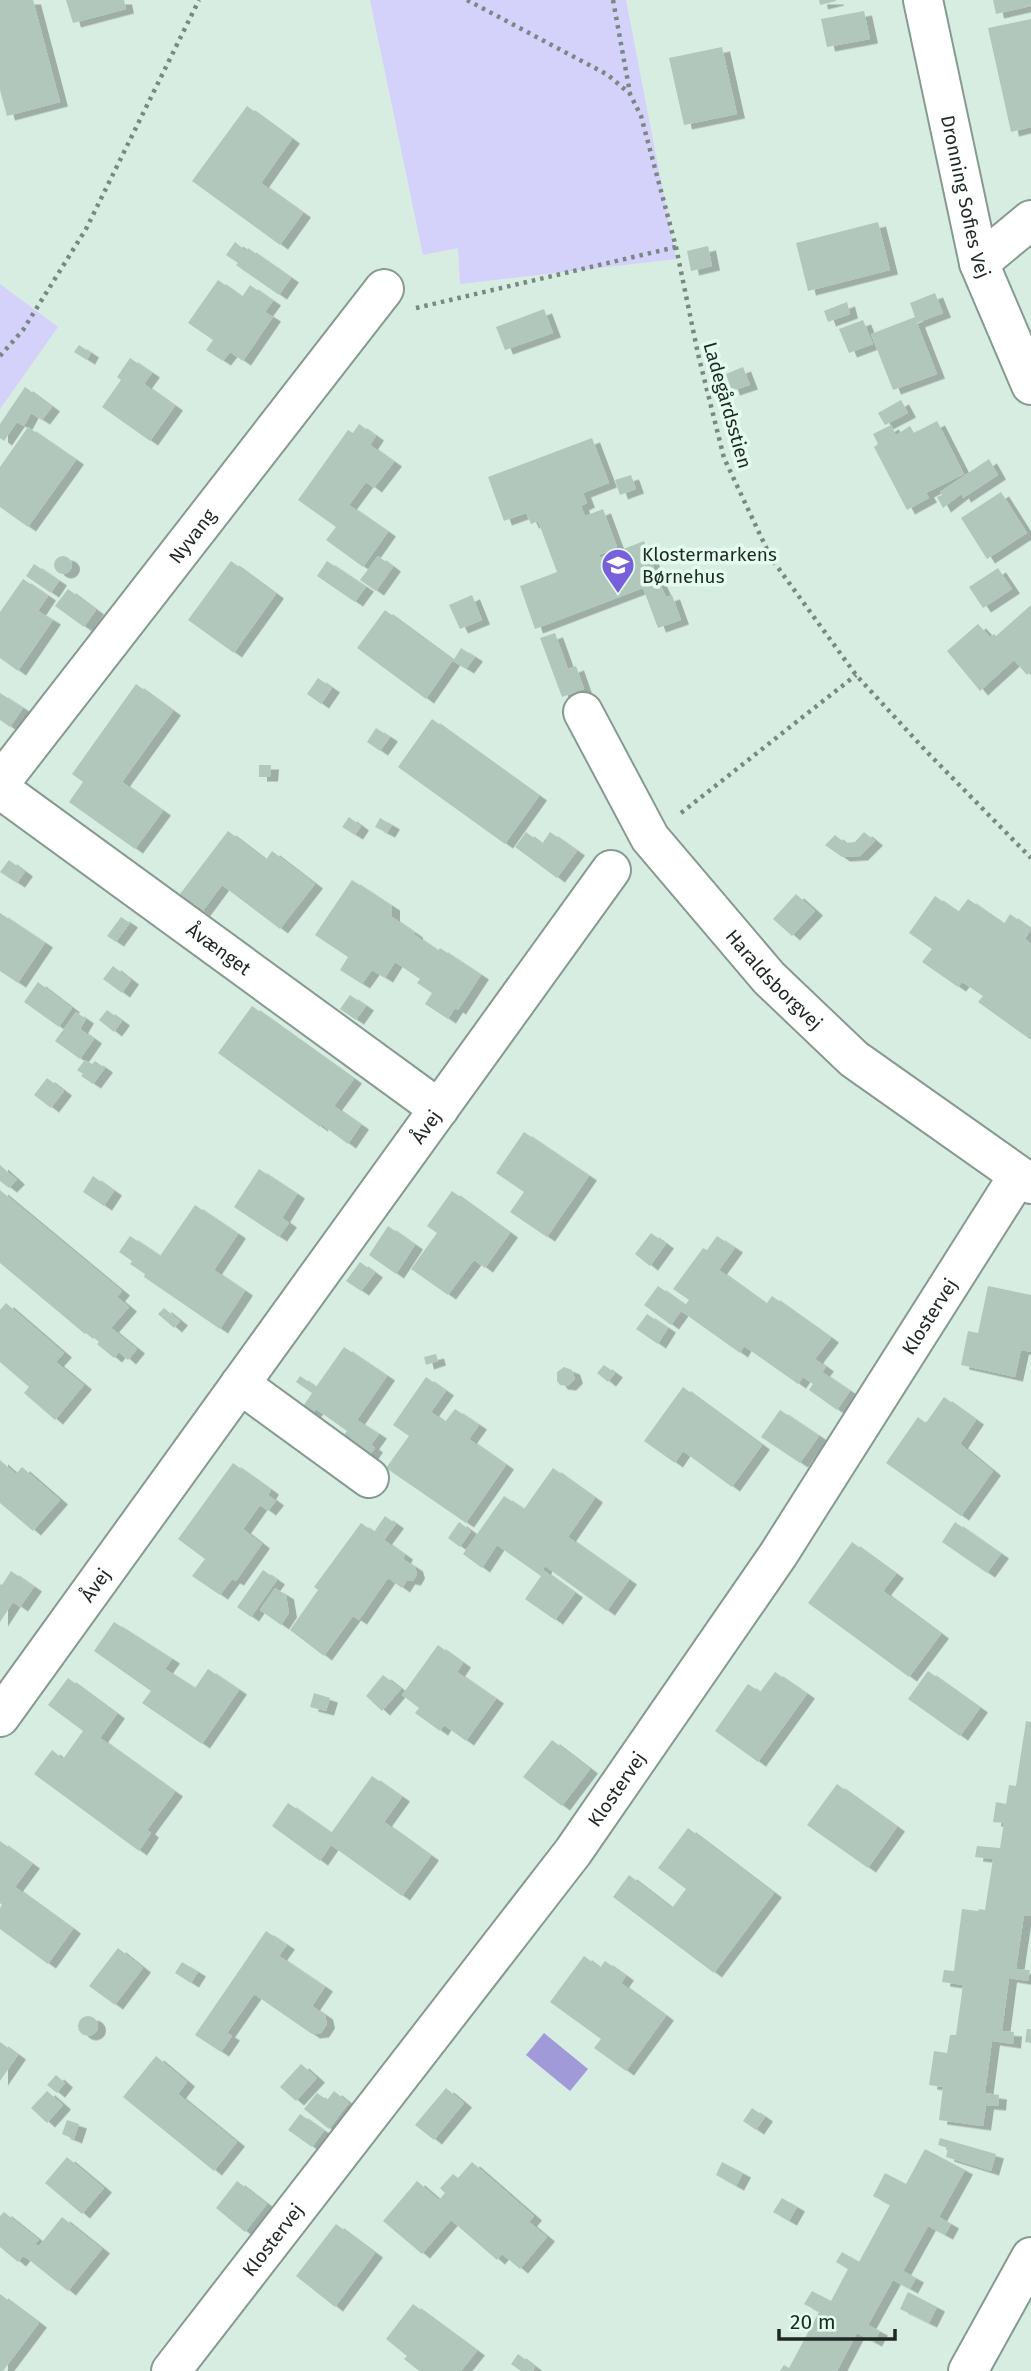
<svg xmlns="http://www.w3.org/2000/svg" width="1031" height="2371" viewBox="0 0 1031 2371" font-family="'Fira Sans',sans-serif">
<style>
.green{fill:#d4d1fb}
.water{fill:#a09bd8}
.building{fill:#b1c7bc;filter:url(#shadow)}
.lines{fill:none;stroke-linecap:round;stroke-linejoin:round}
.minor-casing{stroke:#859a90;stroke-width:42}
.path{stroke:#798881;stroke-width:4.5;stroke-dasharray:3.5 5;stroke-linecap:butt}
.minor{stroke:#fff;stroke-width:38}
.labels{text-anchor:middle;stroke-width:7;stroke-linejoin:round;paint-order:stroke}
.street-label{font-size:19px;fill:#1f2824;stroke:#e4fbf0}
.poi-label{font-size:19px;fill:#1f2824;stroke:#e4fbf0;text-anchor:start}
</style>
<defs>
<filter id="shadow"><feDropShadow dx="8" dy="4.5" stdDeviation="0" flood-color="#0004"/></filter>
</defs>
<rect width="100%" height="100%" fill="#d7ede2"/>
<path class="green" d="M370 0H626L676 259 460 284 458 248 423 255Z
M0 284 58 327 0 409Z"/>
<path class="water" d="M544 2033 588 2069 570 2091 526 2055Z"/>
<path class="building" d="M0 0H33L60 102 7 116 0 90Z
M66 0H124L126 9 73 23Z
M819 0H836V1L820 5Z
M993 0H1031V6L996 14Z
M864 11 870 39 827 47 821 19Z
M1031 19V127L1011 132 988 28Z
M722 47 737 114 684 125 669 58Z
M247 106 292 139 261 183 303 213 280 245 192 181Z
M878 222 890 270 808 291 796 243Z
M235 242 246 251 248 248 291 278 279 295 236 265 238 263 226 255Z
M708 246 712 266 691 271 687 251Z
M218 280 242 297 250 285 273 301 265 312 273 317 243 361 230 352 223 361 206 350 213 340 188 323Z
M935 293 943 313 917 323 937 374 893 390 871 334 915 317 910 303Z
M847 302 850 314 828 322 824 311Z
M544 309 553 333 505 350 496 327Z
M863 320 873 344 849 353 839 329Z
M79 345 91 353 87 360 74 352Z
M130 358 152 373 144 384 175 406 150 441 102 407 121 380 117 377Z
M743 367 750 385 732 391 726 374Z
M25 387 52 407 42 420 31 413 24 426 17 422 4 441 0 438V424Z
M901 400 908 413 885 425 878 413Z
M937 421 964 474 926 493 929 498 907 510 874 447 878 444 873 434 891 425 896 435 910 426 914 433Z
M359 424 376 436 370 445 394 462 374 488 366 482 349 505 388 532 363 567 326 540 336 527 298 500 348 430 353 433Z
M28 427 76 460 28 527 0 507V467Z
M592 438 609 483 583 493 587 503 581 506 585 516 603 509 617 547 599 555 600 558 644 541 659 582 666 597 672 595 681 620 658 628 643 588 535 629 520 586 557 572 538 521 531 524 526 513 504 521 488 477Z
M989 459 998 475 963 498 961 494 943 508 937 497 942 495 940 492Z
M631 475 636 489 620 495 615 480Z
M1001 492 1027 533 987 559 961 518Z
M378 556 393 567 376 591 360 580Z
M54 565a9 9 0 1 1 18 0a9 9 0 1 1-18 0Z
M231 561 276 594 234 653 188 620Z
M327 561 366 587 355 602 317 576Z
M34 564 59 581 51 593 26 576Z
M998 568 1012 589 983 608 969 587Z
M23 579 48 596 38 611 53 620 18 671 0 658V612Z
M68 589 96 610 84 627 55 606Z
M472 595 482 620 460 629 449 605Z
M1031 605V671L1027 675 1014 660 980 691 947 651 978 624 990 637 994 634 996 636Z
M385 610 453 660 426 699 357 648Z
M555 633 568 669 576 666 584 689 562 697 540 638Z
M461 648 475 657 466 669 453 661Z
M318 678 332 688 321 704 307 694Z
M136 684 173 711 122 782 163 811 135 849 69 802 83 782 72 774Z
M0 693 23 708 10 727 0 720Z
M432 719 539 796 505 844 398 767Z
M376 728 390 737 380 751 367 742Z
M259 765H271L270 777H259Z
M349 817 361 826 355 835 342 827Z
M380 818 392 825 387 833 375 827Z
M228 831 266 860 272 851 315 884 280 929 222 885 202 912 180 894Z
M526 832 542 844 550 832 577 851 557 878 515 847Z
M864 832 875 841 860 856 842 857 825 845 835 835 845 843 855 842Z
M9 860 25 872 17 883 0 872Z
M352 880 392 906V917L415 933V935L438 951 440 948 481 975 458 1010 455 1008 448 1019 425 1004 432 993 417 983 420 979 395 962 385 978 372 970 362 984 340 970 348 957 315 935Z
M796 894 815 911 792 936 773 919Z
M935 896 958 912 968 899 1004 924 1010 914 1031 929 1025 939 1031 944V1040L978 1002 983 996 962 982 958 987 922 962 932 949 909 933Z
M0 913 45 943 18 983 0 971Z
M121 917 130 923 116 942 107 936Z
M113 966 131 980 122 993 103 979Z
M38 982 72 1008 59 1027 24 1002Z
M350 995 366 1006 356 1020 340 1009Z
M252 1006 354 1079 334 1106 361 1125 348 1144 321 1124 320 1127 218 1053Z
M107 1010 122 1021 114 1032 99 1020Z
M76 1012 86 1019 80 1029 94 1039 80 1059 55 1041Z
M85 1060 92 1064 95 1061 105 1068 93 1084 81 1076 83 1074 77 1070Z
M47 1078 64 1091 51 1108 34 1095Z
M524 1132 589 1176 547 1237 510 1212 524 1192 496 1173Z
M0 1165 17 1180 9 1188 0 1181Z
M259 1169 297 1194 282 1218 289 1223 279 1237 234 1207Z
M93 1176 114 1191 104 1206 83 1192Z
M0 1190 122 1291 117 1297 129 1307 111 1328 137 1349 128 1360 119 1352 114 1358 97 1344 99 1342 87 1332 85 1334 0 1263Z
M452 1191 510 1233 485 1268 474 1260 448 1295 411 1269 437 1233 427 1226Z
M195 1205 238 1234 214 1270 245 1291 220 1329 144 1277 145 1274 130 1264 132 1261 119 1252 130 1236 160 1256Z
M388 1226 415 1245 396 1274 369 1255Z
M651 1233 666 1244 650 1266 635 1254Z
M717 1236 735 1248 719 1270 766 1304 772 1296 831 1338 815 1359 826 1367 822 1372 850 1391 837 1410 809 1390 813 1384 803 1377 798 1384 744 1346 740 1353 681 1311 671 1325 644 1305 658 1286 685 1305 689 1300 673 1289 703 1248 707 1250Z
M360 1262 375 1273 361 1291 346 1281Z
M988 1286 1031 1295V1352L1021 1350 1015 1377 961 1365 968 1331 978 1333Z
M6 1303 64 1353 56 1362 84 1385 55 1420 24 1393 29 1387 0 1362V1310Z
M164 1308 180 1321 174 1328 158 1314Z
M647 1314 668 1328 658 1344 636 1329Z
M344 1347 387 1376 357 1420 379 1434 371 1445 375 1448 368 1458 341 1439 347 1431 316 1409 312 1414 302 1408 312 1393 296 1382 300 1376 316 1387Z
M436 1354 438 1361 426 1365 424 1357Z
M604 1365 615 1373 608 1382 597 1373Z
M564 1367 572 1370 575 1379 568 1386 560 1385 557 1381V1372Z
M426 1377 446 1391 431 1412 445 1422 455 1409 479 1425 469 1439 506 1465 466 1523 386 1468 409 1436 393 1425Z
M683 1387 762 1445 732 1487 683 1451 675 1463 644 1441Z
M944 1397 976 1420 960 1444 993 1471 961 1516 886 1463 918 1417 926 1423Z
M780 1410 819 1436 800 1463 761 1437Z
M0 1460 16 1474 22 1467 60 1500 33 1531 0 1503Z
M233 1463 271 1490 268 1495 276 1501 268 1511 260 1505 243 1529 262 1544 236 1581 232 1579 220 1595 192 1576 205 1559 178 1539Z
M553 1468 595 1498 568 1537 629 1580 607 1611 545 1566 543 1570 575 1593 555 1620 525 1599 541 1576 497 1545 482 1568 463 1554 504 1496 524 1509Z
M385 1516 396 1524 384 1540 405 1555 403 1559 415 1567 417 1574 413 1581 407 1580 402 1588 388 1578 359 1620 353 1616 324 1656 290 1630 318 1590 314 1587 361 1523 374 1532Z
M459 1522 471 1531 460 1547 448 1538Z
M955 1522 1001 1554 987 1573 942 1542Z
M852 1542 896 1574 883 1591 941 1634 909 1677 808 1603Z
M263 1570 277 1580 251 1617 237 1607Z
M11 1571 34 1587 20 1607 13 1602 0 1622V1584L2 1585Z
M275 1588 286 1595 289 1613 281 1625 260 1610Z
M114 1622 172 1659 165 1669 195 1688 208 1669 239 1690 202 1744 142 1703 151 1691 94 1651Z
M438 1645 463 1663 457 1672 496 1699 466 1741 444 1725 440 1731 415 1713 419 1708 402 1695Z
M928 1671 980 1708 960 1736 908 1699Z
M775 1672 807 1694 758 1762 715 1731 748 1684 760 1692Z
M383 1675 401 1689 382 1711 366 1696Z
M68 1678 117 1714 100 1738 175 1792 147 1830 151 1833 139 1851 34 1774 52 1750 63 1759 83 1731 48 1705Z
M314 1693 330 1698 326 1711 310 1707Z
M1026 1721 1031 1722V1916L1024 1915 1016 1969 1030 1970 1028 1981 1009 1978 1002 2031 1014 2032 1013 2044 992 2041 985 2093 999 2095 998 2106 986 2105 983 2126 939 2120 943 2087 929 2085 934 2051 947 2053 950 2035H956L963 1985 942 1982 944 1970 954 1971 962 1909 978 1911 979 1909 985 1910 993 1859 975 1857 977 1846 1000 1848 1004 1823 993 1822 996 1802 1006 1804 1009 1785 1016 1786Z
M552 1740 590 1769 562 1806 523 1777Z
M372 1776 402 1797 384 1822 431 1856 402 1896 331 1845 320 1861 272 1826 288 1803 331 1833Z
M837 1784 897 1827 868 1868 807 1825Z
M688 1828 774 1893 714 1973 613 1897 629 1875 672 1908 686 1889 658 1868Z
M0 1841 32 1864 15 1887 73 1929 48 1964 0 1929V1908L2 1905 0 1903Z
M266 1931 287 1945 279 1956 325 1987 312 2006 325 2015 327 2024 321 2033 312 2034 254 1994 227 2033 232 2036 221 2052 195 2035Z
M118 1948 143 1968 115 2005 89 1986Z
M584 1956 600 1968 605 1961 626 1976 621 1983 666 2016 626 2071 594 2048 601 2039 550 2002Z
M182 1962 198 1972 191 1983 175 1973Z
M78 2026a10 10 0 1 1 20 0a10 10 0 1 1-20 0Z
M1027 2029H1031V2043L1025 2042Z
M0 2042 18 2055 0 2081Z
M156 2056 187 2082 178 2094 237 2142 214 2171 123 2097Z
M301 2064 317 2078 296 2101 280 2087Z
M56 2075 65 2083 57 2093 47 2085Z
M446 2088 464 2103 434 2140 415 2125Z
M47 2091 63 2105 47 2123 31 2108Z
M334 2091 349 2103 329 2129 304 2109 317 2093 327 2100Z
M752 2108 765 2117 756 2130 743 2121Z
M300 2114 324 2131 312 2147 288 2130Z
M67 2120 79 2124 74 2139 62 2134Z
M940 2138 996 2154 991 2171 946 2157 948 2148 938 2145Z
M925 2149 965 2170 939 2217 951 2224 945 2235 928 2226 903 2271 916 2278 910 2289 893 2280 868 2325 880 2331 874 2342 857 2333 837 2371H780L784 2365 789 2368 819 2312 804 2304 812 2291 831 2301 848 2269 836 2262 842 2252 859 2262 890 2205 873 2196 885 2173 906 2184Z
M67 2157 104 2188 82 2214 45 2183Z
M472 2162 534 2216 529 2222 547 2237 520 2269 502 2254 497 2260 451 2220 422 2254 383 2221 417 2181 439 2200 445 2193 440 2188 453 2174 458 2178Z
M722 2162 743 2173 736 2186 716 2175Z
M237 2181 267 2204 245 2232 216 2208Z
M782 2198 797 2207 789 2221 773 2212Z
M4 2212 39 2240 35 2244 39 2246 62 2217 102 2249 68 2291 28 2259 23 2256 18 2262 0 2247V2216Z
M336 2224 375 2253 335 2307 296 2276Z
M908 2292 937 2307 929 2323 900 2309Z
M0 2294 39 2323 3 2371H0Z
M413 2304 477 2351 461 2371H419L404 2359 407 2356 386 2339Z
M518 2354 535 2367 533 2371H521L511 2364Z"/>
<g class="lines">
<defs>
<g id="minor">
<path id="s1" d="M923 0 979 263 1031 385"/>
<path d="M979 263 1031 220"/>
<path id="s2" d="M583 712 650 838 769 978 854 1059 1031 1184"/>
<path id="s3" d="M0 783 384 289"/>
<path id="s4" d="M0 789 439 1109"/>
<path d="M240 1384 369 1478"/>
<path id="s5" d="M0 1717 611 870"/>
<path id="s6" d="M171 2371 573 1852 778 1555 1018 1176"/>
<path d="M968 2371 1031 2257"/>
</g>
</defs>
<use href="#minor" class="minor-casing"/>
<path class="path" d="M467 0 608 75 630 94 641 116 676 247 698 354 724 458 771 558 856 675 926 751 1031 858
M613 0 630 93
M416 308 676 247
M0 356 23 330 86 229 199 0
M681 813 856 675"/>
<use href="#minor" class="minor"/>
</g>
<defs>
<symbol id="school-pin" viewBox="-11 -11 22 30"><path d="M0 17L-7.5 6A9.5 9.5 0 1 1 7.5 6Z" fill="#7860db" stroke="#e4fbf0"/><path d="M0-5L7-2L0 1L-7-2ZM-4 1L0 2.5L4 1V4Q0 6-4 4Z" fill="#fff"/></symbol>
</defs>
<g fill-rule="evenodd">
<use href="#school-pin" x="599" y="546" width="38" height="52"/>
</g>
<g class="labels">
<g class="street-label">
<text dy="7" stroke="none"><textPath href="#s1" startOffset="201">Dronning Sofies Vej</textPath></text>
<text transform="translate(728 405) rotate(74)" y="7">Ladegårdsstien</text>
<text dy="7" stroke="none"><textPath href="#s3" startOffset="313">Nyvang</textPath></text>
<text dy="7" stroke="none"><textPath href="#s4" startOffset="271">Åvænget</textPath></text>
<text dy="7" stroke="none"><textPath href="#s2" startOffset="331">Haraldsborgvej</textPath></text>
<text dy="7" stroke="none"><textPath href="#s5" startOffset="728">Åvej</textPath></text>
<text dy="7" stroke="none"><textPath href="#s6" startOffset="1300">Klostervej</textPath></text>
<text dy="7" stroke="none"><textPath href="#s5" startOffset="163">Åvej</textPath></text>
<text dy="7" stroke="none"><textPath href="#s6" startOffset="733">Klostervej</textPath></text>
<text dy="7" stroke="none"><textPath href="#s6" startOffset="166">Klostervej</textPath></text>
</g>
<g class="poi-label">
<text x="642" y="561">Klostermarkens<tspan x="642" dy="22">Børnehus</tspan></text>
</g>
</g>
<path d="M779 2329v10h116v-10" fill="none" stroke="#1f2824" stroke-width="3.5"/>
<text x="790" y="2329" font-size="21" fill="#1f2824" stroke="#e4fbf0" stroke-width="5" paint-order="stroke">20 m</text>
</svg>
